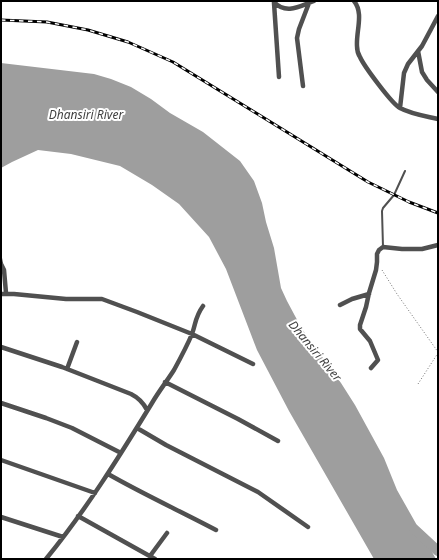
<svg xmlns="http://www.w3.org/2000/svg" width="439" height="560" viewBox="0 0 439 560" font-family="'Noto Sans',sans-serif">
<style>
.water{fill:#9e9e9e}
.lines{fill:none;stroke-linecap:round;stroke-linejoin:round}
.river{stroke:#9e9e9e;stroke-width:10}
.path{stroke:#727272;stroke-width:1;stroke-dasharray:1 2;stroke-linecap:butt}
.service{stroke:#505050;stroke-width:2}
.minor{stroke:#505050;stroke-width:4.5}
.rail-casing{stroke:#000;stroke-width:3}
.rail{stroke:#fff;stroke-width:1.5;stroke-dasharray:4.5;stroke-linecap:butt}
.labels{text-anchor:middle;stroke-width:4;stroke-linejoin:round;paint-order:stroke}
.water-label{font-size:12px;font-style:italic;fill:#3f3f3f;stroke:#fff}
</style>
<rect width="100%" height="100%" fill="#fff"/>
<path class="water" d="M1 63 94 74 111 79 131 87 151 99 170 113 203 132 240 161 254 181 262 203 266 222 274 248 281 288 287 301 302 329 341 383 355 405 384 458 397 490 436 559H374L289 411 257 350 226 269 209 237 179 204 152 185 120 166 71 154 38 150 12 162 1 168Z"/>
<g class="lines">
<path class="river" d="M414 529 438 551"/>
<path class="path" d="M382 270 397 294 438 352
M418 384 438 353"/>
<path class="service" d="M383 247 382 211 383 208 394 195 405 171
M1 258 2 263"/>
<path class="minor" d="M354 1C364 13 356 31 357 46 357 50 358 54 360 57 364 66 392 104 400 108 411 114 425 116 438 119
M274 2C286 15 300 6 314 1
M274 3 279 77
M418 51 422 72 427 80 438 92
M303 86 297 38 299 29 309 3
M400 108 404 73 408 64 422 46 438 16
M1 264 4 270 6 293
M1 294H14L66 299H102L137 312 192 334 253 364
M340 305 352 299 369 294
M1 347 62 367 131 394C139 398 143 402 147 410
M371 368 378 360 370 341 360 329V325L366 307 369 293 376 270 377 262V254L379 250 383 247 402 249H422L438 245
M67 369 77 342
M165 382 238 419 278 441
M1 403 46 418 72 428 121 453
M137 428 166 445 258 492 308 527
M1 460 95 493
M108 474C143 494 180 511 216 530
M78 516 155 559
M1 517 63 537
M150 556 167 533
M46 559C86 510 119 457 152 403 159 391 167 381 174 370 180 359 187 346 192 334 196 323 195 317 203 306"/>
<defs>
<path id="rail" d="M1 20 47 22 88 30 128 42 173 62 368 182 409 202 438 213"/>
</defs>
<use href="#rail" class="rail-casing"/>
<use href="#rail" class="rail"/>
</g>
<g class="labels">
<g class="water-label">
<text x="86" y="119">Dhansiri River</text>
<text transform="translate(315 351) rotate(50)" y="4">Dhansiri River</text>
</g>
</g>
<rect width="439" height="560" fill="none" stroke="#000000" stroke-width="4"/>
</svg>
